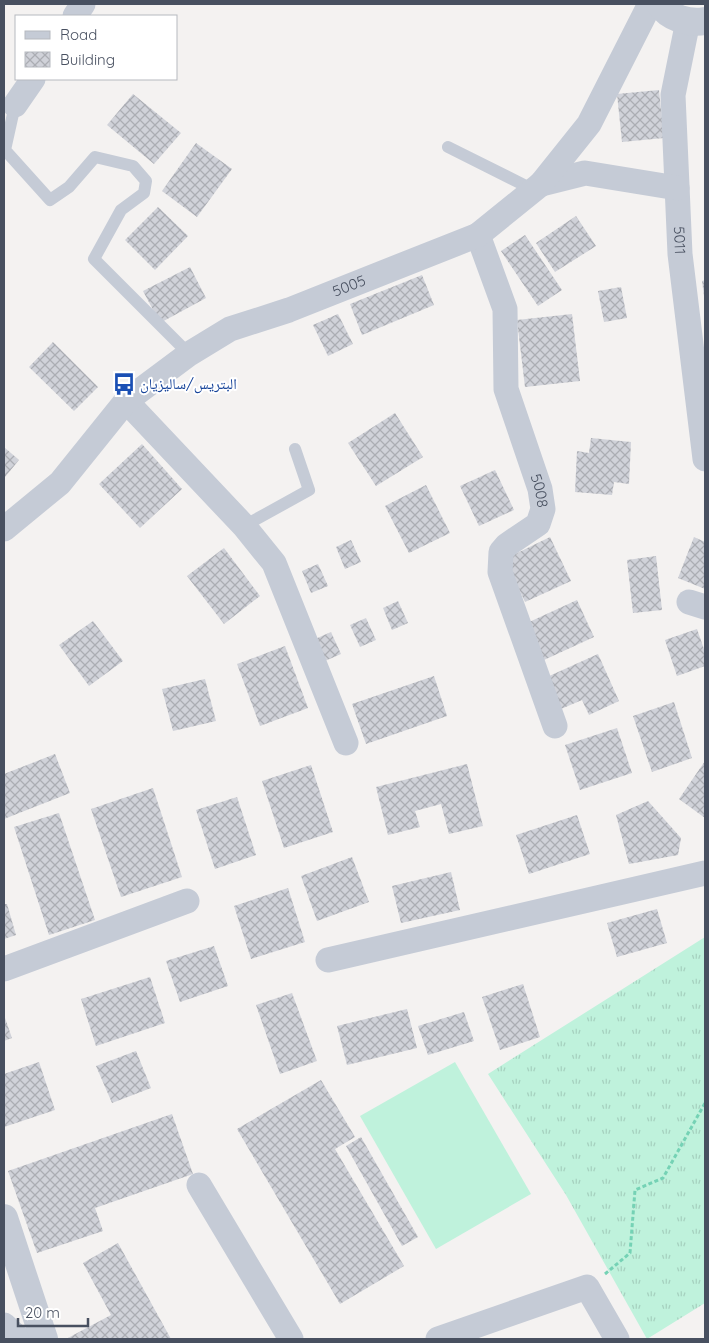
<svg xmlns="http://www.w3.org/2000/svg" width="709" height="1343" viewBox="0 0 709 1343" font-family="Quicksand,'Noto Naskh Arabic',sans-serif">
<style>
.grass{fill:url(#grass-tufts)}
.pitch{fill:#bff2dc}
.building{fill:url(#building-cross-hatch)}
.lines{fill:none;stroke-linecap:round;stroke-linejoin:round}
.path{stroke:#75d2b5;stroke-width:3;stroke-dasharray:4 2.5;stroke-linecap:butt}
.service{stroke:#c5cbd6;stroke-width:12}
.minor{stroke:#c5cbd6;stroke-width:25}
.tertiary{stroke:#c5cbd6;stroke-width:28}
.labels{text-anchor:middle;stroke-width:4;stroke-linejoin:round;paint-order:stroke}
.street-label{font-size:15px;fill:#485060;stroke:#fff}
.transit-label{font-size:15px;fill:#164399;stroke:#fff;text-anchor:start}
</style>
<defs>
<pattern id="grass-tufts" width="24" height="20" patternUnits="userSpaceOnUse" patternTransform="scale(1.25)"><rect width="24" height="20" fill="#bff2dc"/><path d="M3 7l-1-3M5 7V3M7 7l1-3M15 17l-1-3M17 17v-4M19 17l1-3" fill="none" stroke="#a6d1bf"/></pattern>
<pattern id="building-cross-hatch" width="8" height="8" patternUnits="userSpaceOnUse" patternTransform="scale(1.25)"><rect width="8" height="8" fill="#d0d2d9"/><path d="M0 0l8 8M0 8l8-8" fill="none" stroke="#abadb3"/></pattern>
</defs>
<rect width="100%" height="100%" fill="#f4f2f1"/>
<path class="grass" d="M705 937V1303L647 1339 566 1195 488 1074Z"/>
<path class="pitch" d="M455 1062 531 1194 436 1249 360 1116Z"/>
<path class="building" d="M659 90 664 138 622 142 617 94Z
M133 94 181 133 154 164 107 125Z
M196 143 232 169 197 217 162 191Z
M158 207 188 236 155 270 125 240Z
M576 216 596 246 555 272 536 243Z
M525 235 562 290 538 306 501 251Z
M190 267 206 298 160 323 143 291Z
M422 275 434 305 362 335 350 304Z
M705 280V296H704L702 281Z
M621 287 627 318 604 322 598 291Z
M338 314 353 344 328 356 313 325Z
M572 314 580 381 525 387 517 320Z
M53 342 98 387 74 411 29 367Z
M395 413 423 457 376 486 348 443Z
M591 438 631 442 629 484 614 482 612 495 575 492 577 451 589 453Z
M142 444 182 489 140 528 99 484Z
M4 447 19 460 5 477 4 476Z
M495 470 514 510 479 526 460 486Z
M426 485 450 533 409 553 385 506Z
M550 537 571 581 525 602 505 559Z
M694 537 705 542V589L678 578Z
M351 540 361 562 345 569 336 547Z
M224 548 260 596 224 624 187 576Z
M656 556 662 610 633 613 627 560Z
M318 564 328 586 311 593 302 571Z
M577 600 594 637 544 660 527 623Z
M398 601 408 623 392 630 383 608Z
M366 618 376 640 360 647 350 625Z
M93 621 123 661 89 686 59 645Z
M697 629 705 652V666L677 676 665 640Z
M331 632 341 654 325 661 315 639Z
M285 646 308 708 260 726 237 664Z
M598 654 619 701 589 715 582 700 561 709 547 677Z
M434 676 447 716 366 744 352 704Z
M205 679 216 721 173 731 162 689Z
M674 702 692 758 652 772 633 716Z
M617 728 632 773 580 790 565 745Z
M55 754 70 793 4 819V774Z
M705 761V818L679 799Z
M467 764 483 826 449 834 441 804 415 811 420 827 388 835 376 787Z
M311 765 333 832 284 848 262 781Z
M153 788 182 877 121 897 91 809Z
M237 797 256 855 215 869 196 810Z
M648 801 681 838 678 855 629 864 616 815Z
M59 813 95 920 49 935 14 827Z
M577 815 590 854 529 874 516 835Z
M352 857 369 902 317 921 301 876Z
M451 872 460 910 401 923 392 886Z
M288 888 305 942 251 959 234 906Z
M4 904H7L16 935 4 939Z
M657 909 667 943 617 957 607 923Z
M214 946 228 986 180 1002 166 961Z
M150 977 165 1023 96 1046 81 999Z
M523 984 540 1037 500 1050 482 997Z
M292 993 317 1061 280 1074 256 1005Z
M407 1009 417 1048 347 1065 337 1026Z
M464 1012 474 1041 428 1055 418 1026Z
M4 1015 12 1038 4 1041Z
M136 1051 151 1088 112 1103 96 1066Z
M39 1062 55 1110 4 1127V1074Z
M321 1080 355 1137 335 1149 404 1266 340 1304 237 1129Z
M172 1114 193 1174 95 1208 103 1231 37 1253 8 1171Z
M361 1137 418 1237 402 1246 346 1146Z
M118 1243 171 1339H66L111 1315 83 1263Z"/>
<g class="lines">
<path class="path" d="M605 1274 630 1253 635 1190 663 1178 705 1103"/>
<path class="service" d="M15 105 5 150 50 200 69 187 95 157 133 166 146 181 144 193 121 210 94 259 189 354
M448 147 534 190
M244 526 309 490 295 449"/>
<g class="minor">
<path d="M75 16 83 4"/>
<path id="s1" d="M688 21 673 95 680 254 705 459"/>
<path d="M15 105 33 79"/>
<path d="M541 184 585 173 677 188"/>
<path id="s2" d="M478 235 505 309 506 389 540 489 543 509 538 524 507 545 501 552 500 572 555 726"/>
<path d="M126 401 244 526 274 563 346 743"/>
<path id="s3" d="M4 529 60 483 126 401 189 354 230 329 289 310 478 235 541 184 589 124 650 4"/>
<path d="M689 602 705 607"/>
<path d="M328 960 705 873"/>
<path d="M4 969 187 901"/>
<path d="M199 1185 291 1339"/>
<path d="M4 1325 19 1339"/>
<path d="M438 1339 587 1287 617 1339"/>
</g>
<path class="tertiary" d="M660 4C669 18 689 24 705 21
M4 1218 44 1339"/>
</g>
<defs>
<symbol id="bus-bare" viewBox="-9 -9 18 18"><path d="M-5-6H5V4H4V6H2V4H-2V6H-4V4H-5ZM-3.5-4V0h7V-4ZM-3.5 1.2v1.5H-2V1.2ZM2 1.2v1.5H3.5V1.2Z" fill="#1a4fb4" stroke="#fff" stroke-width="2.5" paint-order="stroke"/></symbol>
</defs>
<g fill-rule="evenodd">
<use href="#bus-bare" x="108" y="368" width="32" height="32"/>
</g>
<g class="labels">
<g class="street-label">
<text dy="5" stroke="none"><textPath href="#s1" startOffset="221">5011</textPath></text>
<text dy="5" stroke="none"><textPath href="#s3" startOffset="431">5005</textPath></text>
<text dy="5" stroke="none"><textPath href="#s2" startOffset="266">5008</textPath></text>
</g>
<g class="transit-label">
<text x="140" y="389">البتريس/ساليزيان</text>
</g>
</g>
<rect width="709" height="1343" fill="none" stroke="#485060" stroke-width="10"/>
<rect x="15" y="15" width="162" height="65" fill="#ffffff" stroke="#b6b9bf"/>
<rect x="25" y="31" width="25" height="8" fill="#c5cbd6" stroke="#b6b9bf"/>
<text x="60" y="40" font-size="15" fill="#485060">Road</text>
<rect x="25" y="52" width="25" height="15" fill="url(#building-cross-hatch)" stroke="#b6b9bf"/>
<text x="60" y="65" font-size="15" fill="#485060">Building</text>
<path d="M18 1318v8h70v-8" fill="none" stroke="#485060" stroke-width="2.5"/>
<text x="25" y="1318" font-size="15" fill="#485060" stroke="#ffffff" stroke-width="4" paint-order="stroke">20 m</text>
</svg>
